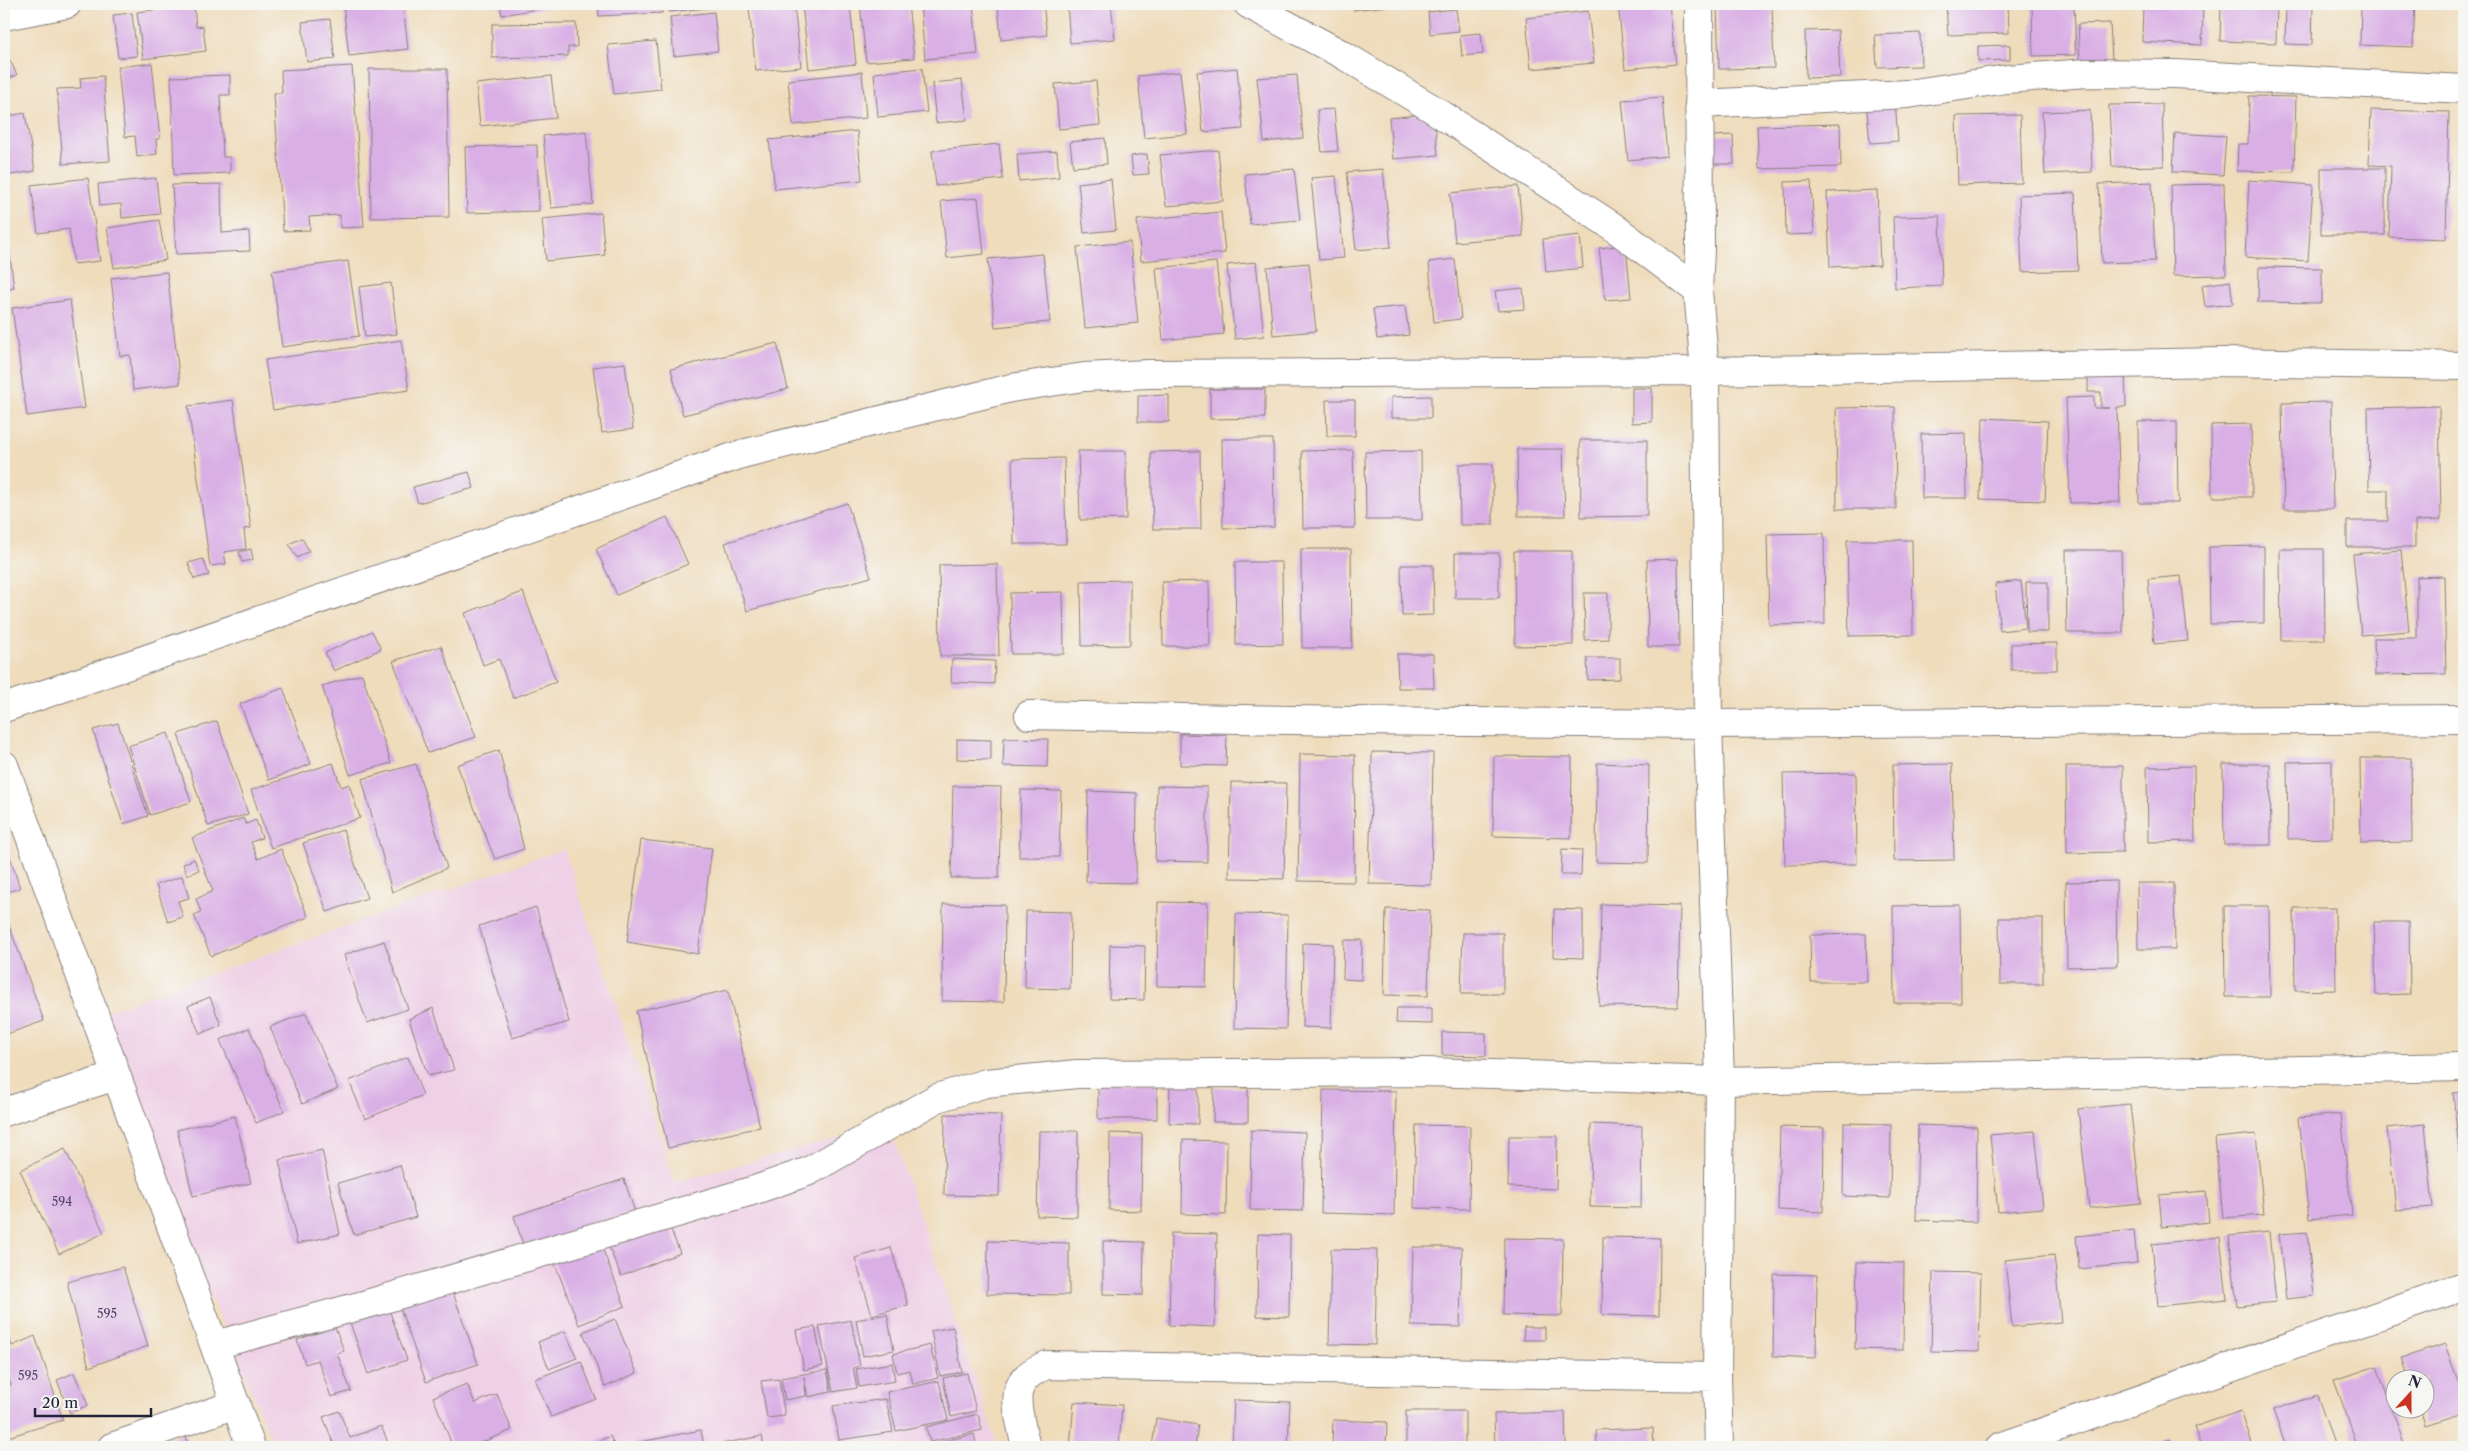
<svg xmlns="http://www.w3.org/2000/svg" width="2468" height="1451" viewBox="0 0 2468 1451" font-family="'Libre Caslon Text',serif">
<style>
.built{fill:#efd0e6}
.building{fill:#d9afe5}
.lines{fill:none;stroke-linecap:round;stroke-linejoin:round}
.minor-casing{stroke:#887f7b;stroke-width:30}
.minor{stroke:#fff;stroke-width:28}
.labels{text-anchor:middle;stroke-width:4.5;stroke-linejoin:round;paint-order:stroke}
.number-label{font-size:12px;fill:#504566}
</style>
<rect width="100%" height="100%" fill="#f6f6f2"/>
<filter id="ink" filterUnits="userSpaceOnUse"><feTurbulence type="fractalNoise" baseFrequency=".02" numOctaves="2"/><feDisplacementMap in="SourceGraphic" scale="10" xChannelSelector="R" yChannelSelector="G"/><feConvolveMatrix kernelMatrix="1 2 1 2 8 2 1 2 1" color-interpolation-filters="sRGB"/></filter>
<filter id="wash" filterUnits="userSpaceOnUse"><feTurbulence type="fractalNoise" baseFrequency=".0096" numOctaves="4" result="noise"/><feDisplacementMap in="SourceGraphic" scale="20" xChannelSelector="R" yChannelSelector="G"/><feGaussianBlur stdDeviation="1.12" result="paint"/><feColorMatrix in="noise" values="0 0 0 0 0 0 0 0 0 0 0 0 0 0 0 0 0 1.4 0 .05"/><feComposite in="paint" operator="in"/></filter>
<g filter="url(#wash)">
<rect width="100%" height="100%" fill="#efdcbb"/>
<path class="built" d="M564 849 675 1182 889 1125 998 1447H275L92 1016Z"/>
<g id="blocks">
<path class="building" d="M343 4H403L408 49 349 56Z
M500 4H556V6L502 15Z
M598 4H662V13L599 16Z
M668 4H737V5L669 12Z
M794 4 801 67 756 71 749 8Z
M802 4H850L856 64 809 69Z
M860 4H908L914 58 866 62Z
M920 4H973L978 54 925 59Z
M998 4H1043L1047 35 1001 40Z
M1067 4H1111L1115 39 1070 43Z
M1352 4H1397V5L1353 10Z
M1618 4H1669L1676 64 1625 69Z
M1717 4H1772L1774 68 1719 69Z
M1946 4H2008L2009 33 1948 35Z
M2032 4H2074L2076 55 2033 56Z
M2143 4H2203L2202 45 2142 42Z
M2221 4H2277L2276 43 2220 41Z
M2286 4H2313L2312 45 2285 44Z
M2361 4H2415L2413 47 2360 45Z
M194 5 196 27 203 26 206 51 143 59 137 12Z
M1456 9 1459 31 1430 34 1428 12Z
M1588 11 1594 63 1531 69 1526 18Z
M714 12 718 51 674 56 670 17Z
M132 13 137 56 118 58 113 15Z
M330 19 335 59 307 62 302 22Z
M576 23 577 47H568V56L492 58V24Z
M2110 23 2112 61 2080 63 2078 24Z
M1838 30 1840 77 1806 78 1805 31Z
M1481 33 1483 54 1462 56 1460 35Z
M1920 33 1921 66 1877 67 1875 35Z
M656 41 661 89 614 94 608 45Z
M2010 45V60L1978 61V46Z
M10 60 17 75 10 78 4 62Z
M152 63 160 139H156L157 154 137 157 135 136 125 137 118 67Z
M352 66 364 227 340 228V215L309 217 310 230 283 231 274 93H282L281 70Z
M922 68 927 112 878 117 874 73Z
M1237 68 1243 129 1203 132 1197 72Z
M369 69H447L449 217 371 218Z
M862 72 866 118 793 125 788 80Z
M1180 72 1187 134 1144 138 1138 76Z
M230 75V95H220L223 157H230V173L174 175 171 77Z
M1297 75 1303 138 1264 142 1257 78Z
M103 76 110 161 63 164 57 89 81 88 80 78Z
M551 76 556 118 480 126 476 84Z
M962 80 967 120 936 123 932 83Z
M1096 81 1100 125 1059 129 1055 84Z
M2249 96 2296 97 2294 172 2237 171 2238 144H2248Z
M1662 97 1667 156 1628 160 1622 100Z
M1895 99 1898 141 1870 143 1866 101Z
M2162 104 2164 166 2112 167 2109 105Z
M1334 109 1338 151 1322 152 1317 110Z
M2090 110 2092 172 2045 174 2042 112Z
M2371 110 2449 112 2446 239 2389 237 2391 166 2369 165Z
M25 113 35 171 4 176V117Z
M1434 113 1438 155 1393 159 1389 118Z
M2020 115 2022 183 1958 185 1956 116Z
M1840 124 1841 167 1759 169 1757 126Z
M586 131 593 204 551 208 543 136Z
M857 131 862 180 775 189 769 140Z
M2175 133 2226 136 2223 175 2173 172Z
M1733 135 1734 164H1714L1713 136Z
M1105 138 1107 164 1073 167 1070 142Z
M999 144 1003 179 936 186 932 151Z
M537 145 539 211 467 213 465 147Z
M1218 150 1223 201 1166 206 1160 155Z
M1057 151 1059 177 1019 181 1017 154Z
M1147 154 1149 174 1133 175 1131 156Z
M2321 168H2385V235H2321Z
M1294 169 1300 220 1250 224 1245 174Z
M1383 169 1391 247 1356 250 1347 172Z
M1336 176 1344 258 1319 260 1311 178Z
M88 178 100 261 74 264 69 229 38 233 31 185Z
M156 178 160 214 122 218 121 204 100 206 98 184Z
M1111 179 1116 230 1084 233 1078 183Z
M2249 180 2313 185 2308 261 2245 257Z
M1811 181 1814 234 1786 235 1785 182Z
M2152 182 2155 261 2102 263 2099 184Z
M221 184 222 233 249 231 250 251 176 254 172 185Z
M2224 184 2226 275 2173 276 2171 185Z
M1518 186 1523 236 1455 242 1450 193Z
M1877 190 1880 265 1830 267 1827 192Z
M2075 193 2078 270 2022 272 2019 195Z
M978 198 984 254 947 258 941 201Z
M1221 212 1225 253 1141 261 1137 220Z
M601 213 605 255 546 261 542 219Z
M1940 216 1942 286 1895 288 1893 217Z
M159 220 166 260 114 268 107 228Z
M1580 235 1583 268 1546 272 1543 239Z
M1130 242 1138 323 1085 328 1077 247Z
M1626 245 1631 298 1605 300 1599 248Z
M4 249H9L14 288 4 290Z
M1043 254 1050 322 995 327 988 259Z
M1455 259 1461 319 1434 322 1429 262Z
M348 261 359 336 282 347 272 271Z
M1216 262 1224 334 1163 340 1156 268Z
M1256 262 1264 336 1235 339 1227 265Z
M1309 263 1316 331 1273 335 1267 267Z
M2259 267 2322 268V303L2258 302Z
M167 272 180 384 133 390 130 355 120 356 111 278Z
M2230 281 2233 304 2205 307 2202 285Z
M391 283 397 334 365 337 359 287Z
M1523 288 1525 309 1498 311 1495 291Z
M70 300 85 408 27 416 12 308Z
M1405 306 1409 335 1377 339 1373 309Z
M401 340 409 390 273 410 265 360Z
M777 343 788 389 683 415 671 369Z
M625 363 633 429 602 433 593 367Z
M2125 371 2126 407H2117L2120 502 2070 503 2066 398 2094 397V408H2110H2101V392H2088V372Z
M1632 388H1652V422L1632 423Z
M1210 389H1265V418L1210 419Z
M1169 395V422H1138V396Z
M1431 396V418H1391V397Z
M233 400 251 528 244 529 246 549 224 552 226 564 210 566 188 406Z
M1326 400H1355V436H1327Z
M2331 402 2333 509H2284L2282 403Z
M2439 406 2441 520 2415 521V547H2347V521H2388V490H2369L2368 408Z
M1895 407 1896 509H1837L1836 408Z
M1983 418 2048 421 2045 501 1980 499Z
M2177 421 2178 503H2139L2138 422Z
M2251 424 2252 497H2212L2211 425Z
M1966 433 1967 498H1922L1921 434Z
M1222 439H1273L1274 527 1223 528Z
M1580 440H1647V516L1581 517Z
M1517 449H1563L1565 516H1518Z
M1353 450 1355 528H1303L1302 451Z
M1078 451H1126V519L1080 520Z
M1200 451 1201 529H1153L1151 452Z
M1421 451 1422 520H1366L1365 452Z
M1064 458 1066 544H1014L1012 459Z
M1459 464H1493V525H1460Z
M469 472 474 488 418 503 413 487Z
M847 503 871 577 747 611 725 543Z
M667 517 688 564 617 595 596 549Z
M1824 533 1825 624 1769 625 1767 534Z
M302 538 309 551 297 558 289 544Z
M1847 540H1912L1913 635 1849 636Z
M2264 546V623L2210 624 2209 547Z
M251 549 253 560 242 562 239 552Z
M1301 549H1351L1352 648H1302Z
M2280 549H2324L2325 640H2281Z
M2066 550H2121L2123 633H2067Z
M2401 550 2409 631 2361 635 2353 554Z
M1514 551H1572L1573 645 1515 646Z
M1455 553H1499V598H1455Z
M203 559 209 575 194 579 188 563Z
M1678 559 1679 647H1648L1647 560Z
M1235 562H1282L1283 644 1236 645Z
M997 564 999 656H940L939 565Z
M1401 565H1433L1434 615 1402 616Z
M2181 576 2188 641 2154 644 2148 579Z
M2444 576 2446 674 2375 675 2374 638H2417V577Z
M1130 580V645L1082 646 1081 581Z
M1209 581 1210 646H1163L1162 582Z
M2021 581 2026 628 2000 631 1995 584Z
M2026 582H2048V632H2027Z
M523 592 556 682 513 698 499 659 483 665 465 613Z
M1063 592 1064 654H1011L1010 593Z
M1584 593H1608V639L1585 640Z
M372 631 381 649 334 671 325 653Z
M2057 643V670H2011V644Z
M441 646 476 737 428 753 393 661Z
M1397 654H1433L1434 688H1398Z
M1587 658H1620V679L1588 680Z
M952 659 995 661 994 684 951 682Z
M362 674 391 763 350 775 322 686Z
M283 688 311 764 269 780 240 704Z
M217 721 248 814 208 826 178 734Z
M118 723 148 816 123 824 93 730Z
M168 733 191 802 150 815 128 746Z
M1180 734 1227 735 1226 766 1180 765Z
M1004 738 1048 739 1047 767 1003 766Z
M957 739 991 740V760L957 759Z
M499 750 524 849 495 859 457 765Z
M1372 752 1433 753 1431 885 1369 884Z
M1300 754 1355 755 1354 882 1298 881Z
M1494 756 1572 757 1571 838 1493 836Z
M2360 758H2411L2412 842 2361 843Z
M2332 761V838L2288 839 2287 762Z
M333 763 341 787 349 784 360 818 271 848 251 790Z
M1597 763 1649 765 1648 863 1596 862Z
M416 764 447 868 392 892 362 779Z
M1952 764 1954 860 1894 861 1893 765Z
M2223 764H2270L2271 845H2224Z
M2066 766H2123V852L2067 853Z
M2194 766 2195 841 2148 842 2147 767Z
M1856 773 1857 864 1785 865 1783 774Z
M1231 782 1286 783 1284 879 1229 878Z
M953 786 1001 787 999 878H951Z
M1157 786 1207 787V862L1155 861Z
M1021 790 1061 791 1059 857H1019Z
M1088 791 1137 793 1136 883 1086 882Z
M243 818 246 824 256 820 262 838 251 842 258 859 281 849 308 917 211 956 194 915 201 912 196 899 213 891 192 838Z
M343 830 367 898 327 912 303 843Z
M4 839 20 888 4 893Z
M641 840 712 848 698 954 627 942Z
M1562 849 1582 850 1581 875H1561Z
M194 859 199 870 187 875 183 864Z
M182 876 189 898 178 901 183 917 168 922 156 885Z
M2116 881 2117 966 2067 967 2066 882Z
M2137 883H2174L2175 949H2138Z
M1158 902 1208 903 1206 987 1157 986Z
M943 904 1005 905 1004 1002 942 1001Z
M1601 904 1680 906 1678 1007 1599 1006Z
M1960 905 1961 1003H1894L1893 906Z
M2224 906H2269L2270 997H2225Z
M536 907 569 1022 512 1038 479 926Z
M2294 908H2335L2336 990 2295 991Z
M1386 909 1430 910 1428 996 1384 995Z
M1554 909 1583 910V958L1553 957Z
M1026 911 1071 912 1070 989 1025 988Z
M1236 914 1288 915 1286 1029 1234 1028Z
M1999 918H2043V984H2000Z
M7 920 44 1021 4 1035V921Z
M2374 922H2409L2410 994 2376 995Z
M1463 933H1503V994H1461Z
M1866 934 1867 982H1811L1810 935Z
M1344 940H1362L1361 980 1343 979Z
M384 941 408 1009 367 1023 344 955Z
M1303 943 1333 944 1331 1028 1302 1027Z
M1110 945 1145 946 1144 1000 1109 999Z
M728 990 760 1127 668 1148 636 1011Z
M210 997 221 1025 200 1034 188 1006Z
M433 1008 454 1070 428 1076 409 1019Z
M1397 1008H1432V1024L1396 1023Z
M306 1013 338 1089 302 1104 270 1027Z
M249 1028 284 1111 256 1123 220 1040Z
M1442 1032 1486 1033V1056L1442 1055Z
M408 1057 423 1095 365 1119 349 1081Z
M1098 1082 1157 1083V1119H1098Z
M1170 1083H1198V1124L1169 1123Z
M1214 1087 1248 1088V1122H1213Z
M1323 1090 1396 1091 1394 1215 1321 1213Z
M2464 1092V1189H2463L2453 1093Z
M2130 1104 2141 1203 2089 1208 2078 1109Z
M945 1114 1001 1115 999 1196 944 1195Z
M2341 1114 2352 1215 2309 1219 2298 1118Z
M235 1116 251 1183 193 1196 177 1130Z
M1844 1123 1891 1124 1890 1198 1843 1196Z
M1591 1124 1642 1126 1641 1208 1590 1207Z
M2425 1124 2433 1207 2396 1210 2387 1128Z
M1416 1125 1470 1126 1469 1209 1414 1208Z
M1918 1125 1977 1127 1976 1222 1916 1220Z
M1780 1127 1824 1128 1823 1212 1778 1210Z
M1251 1130 1305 1132 1303 1211 1250 1210Z
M1039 1131H1078L1077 1217 1037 1216Z
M2035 1131 2043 1208 1998 1212 1990 1135Z
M1110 1133 1142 1134 1141 1211 1109 1210Z
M2256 1134 2264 1215 2223 1218 2215 1138Z
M1509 1136H1557L1556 1189 1508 1187Z
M1183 1140 1227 1141 1226 1215 1182 1214Z
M65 1149 104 1233 59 1254 20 1170Z
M322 1150 340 1234 297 1244 279 1160Z
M400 1165 416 1217 354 1235 338 1183Z
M624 1179 635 1212 524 1248 514 1216Z
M2206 1191 2209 1222 2162 1227 2159 1195Z
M666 1217 680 1253 621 1276 606 1240Z
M2134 1230 2137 1263 2079 1269 2076 1236Z
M2269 1232 2276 1302 2237 1306 2229 1236Z
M2307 1232 2314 1296 2286 1299 2279 1234Z
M1171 1233 1217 1234 1215 1327 1169 1325Z
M1258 1234 1290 1235 1289 1317 1257 1316Z
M597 1235 625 1306 579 1325 551 1254Z
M1603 1237 1660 1238 1659 1316 1602 1315Z
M2220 1237 2227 1299 2158 1306 2152 1244Z
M1504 1238 1563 1239 1562 1316 1503 1315Z
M988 1241 1069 1243V1295L987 1294Z
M1103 1241 1144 1242 1143 1295 1103 1294Z
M1413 1247H1462L1460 1327 1411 1326Z
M891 1248 908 1305 872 1315 855 1258Z
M1331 1249 1377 1250 1375 1345 1329 1344Z
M2054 1255 2061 1322 2012 1327 2005 1260Z
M1857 1262 1904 1263 1903 1350 1855 1349Z
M123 1267 148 1346 89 1367 67 1282Z
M1933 1272 1981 1273 1979 1352 1931 1351Z
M1774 1274 1817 1275 1816 1358 1773 1356Z
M451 1287 478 1364 426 1382 399 1305Z
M387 1304 407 1360 368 1374 348 1317Z
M887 1314 894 1350 863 1356 856 1320Z
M615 1319 637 1373 605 1387 583 1332Z
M851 1320 860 1366 853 1368 857 1388 833 1392 819 1326Z
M4 1325 12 1346 35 1336 63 1420 8 1437 4 1427V1388L11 1385 4 1367Z
M335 1327 344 1351 337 1353 351 1391 331 1397 318 1360 305 1364 297 1340Z
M815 1327 823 1366 804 1370 796 1330Z
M953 1327 962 1372 940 1376 931 1331Z
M1524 1327H1545V1340H1523Z
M565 1331 577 1358 549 1369 538 1342Z
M2445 1344 2464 1400V1413L2425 1425 2420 1408H2426V1378H2409L2402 1358Z
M930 1345 938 1378 913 1384 910 1370 897 1373 893 1354Z
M581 1361 596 1399 551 1417 535 1379Z
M892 1363 895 1381 859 1387 856 1369Z
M2377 1366 2405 1447H2358L2334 1380Z
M827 1370 831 1392 808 1397 804 1377 806 1396 785 1400 781 1378Z
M74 1373 88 1405 70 1413 57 1380Z
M967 1373 976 1411 951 1417 943 1378Z
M779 1379 785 1416 767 1418 761 1381Z
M939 1381 948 1420 896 1431 887 1392Z
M467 1384 475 1403 497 1394 512 1430 471 1447H453L433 1397Z
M2317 1395 2335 1447H2286L2273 1410Z
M886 1399 893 1432 839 1440 833 1406Z
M1234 1400 1290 1402 1288 1447H1232Z
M1074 1402 1122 1405 1119 1447H1070Z
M339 1411 350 1438 381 1426 390 1447H335L323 1417Z
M1406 1411H1465V1447H1406Z
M2241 1411 2253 1447H2201L2194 1427Z
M1565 1412 1566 1447H1495L1494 1414Z
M978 1414 982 1430 930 1442 926 1427Z
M1156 1418 1198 1425 1195 1447H1152Z
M1333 1420 1387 1422 1386 1447H1332Z
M1653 1428 1654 1447H1597L1596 1430Z
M701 1430 704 1447H636L635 1443Z
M184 1433 190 1447H148Z
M974 1434 977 1447H933L932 1444Z
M610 1436 615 1447H586Z
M762 1436 764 1447H710V1446Z
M2170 1439 2173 1447H2145Z"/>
</g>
</g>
<g filter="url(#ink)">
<use href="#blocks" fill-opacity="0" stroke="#887f7b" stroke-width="1"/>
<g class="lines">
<defs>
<path id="minor" d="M1248 4 1345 56 1433 109 1612 226 1698 291 1705 371 1708 724 1720 1081 1717 1377 1719 1447
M4 16 67 4
M1699 104 1908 94 2007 79 2087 73 2175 74 2464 89
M1698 291 1700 250 1699 4
M4 708 742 454 1011 388 1084 377 1148 374 1705 371 2224 362 2464 366
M1029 715 1351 721 1708 724 2464 719
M4 765 251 1447
M4 1112 116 1076
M215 1345 367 1304 755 1190 809 1171 937 1098 986 1083 1077 1074 1426 1072 1720 1081 2464 1067
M112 1447 236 1404
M1026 1447C1019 1411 1003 1381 1047 1365L1717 1377
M2000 1447 2464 1286"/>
</defs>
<use href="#minor" class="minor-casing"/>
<use href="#minor" class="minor"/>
</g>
</g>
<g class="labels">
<g class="number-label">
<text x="62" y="1206">594</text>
<text x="107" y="1318">595</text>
<text x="28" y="1380">595</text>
</g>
</g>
<rect width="2468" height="1451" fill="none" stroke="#f6f6f2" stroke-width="20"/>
<g transform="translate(2410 1394) rotate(21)"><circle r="24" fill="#f6f6f2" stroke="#a1a1a9"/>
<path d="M0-4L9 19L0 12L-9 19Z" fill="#c8321e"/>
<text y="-8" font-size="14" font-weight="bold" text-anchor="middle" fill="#22223b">N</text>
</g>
<path d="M35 1408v8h116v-8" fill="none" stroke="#22223b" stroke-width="2.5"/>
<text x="42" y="1408" font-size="15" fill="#22223b" stroke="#f6f6f2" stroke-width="4" paint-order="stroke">20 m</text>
</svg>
